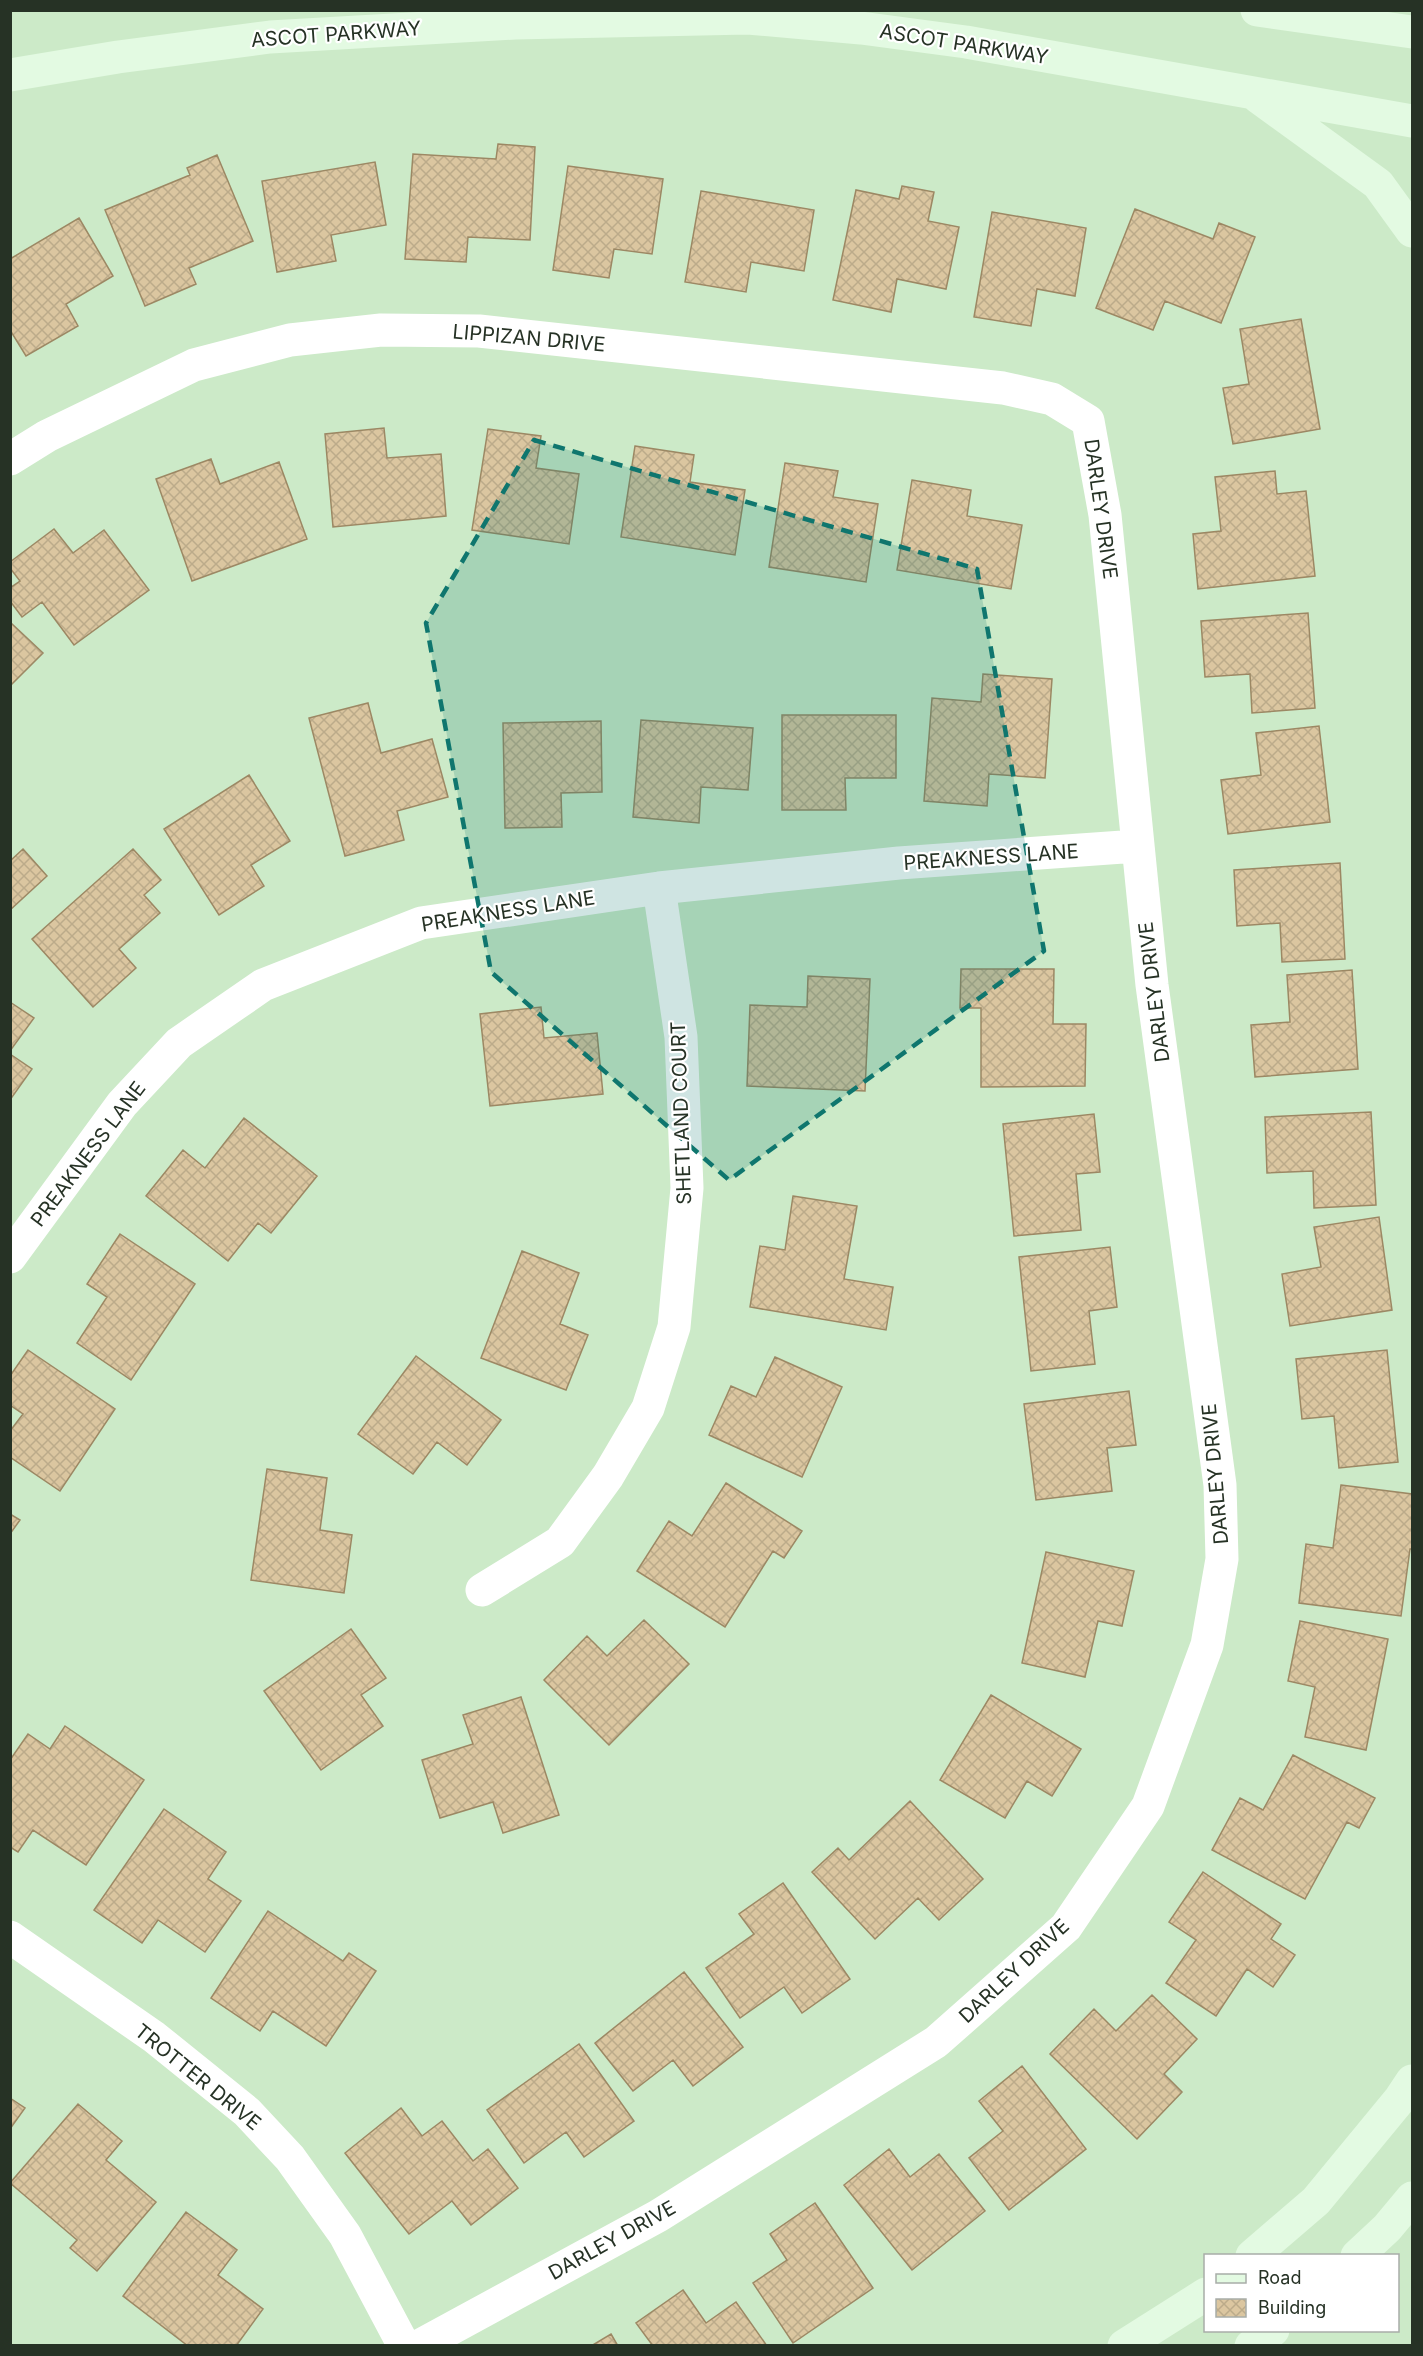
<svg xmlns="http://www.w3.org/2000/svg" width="1423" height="2356" viewBox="0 0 1423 2356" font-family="Inter,sans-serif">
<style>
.building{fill:url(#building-cross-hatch);stroke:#9c8864;stroke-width:1.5}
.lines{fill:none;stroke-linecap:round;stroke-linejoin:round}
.street{stroke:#fff;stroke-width:33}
.secondary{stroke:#e3fae2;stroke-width:33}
.marked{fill:#0f766e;fill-opacity:0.2;stroke:#0f766e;stroke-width:4.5;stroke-dasharray:12 8;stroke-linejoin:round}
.labels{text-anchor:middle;stroke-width:4.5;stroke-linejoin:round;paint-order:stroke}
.street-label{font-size:20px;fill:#263225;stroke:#fff}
</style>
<defs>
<pattern id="building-cross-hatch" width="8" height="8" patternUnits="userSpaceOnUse" patternTransform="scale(1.5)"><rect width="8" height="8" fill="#dbc6a0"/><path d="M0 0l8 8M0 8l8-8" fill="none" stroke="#bcab8a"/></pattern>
</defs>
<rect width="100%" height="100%" fill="#cceac8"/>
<path class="building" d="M498 144 535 147 530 240 468 237 466 262 405 259 413 154 496 159Z
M217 155 253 241 189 268 196 284 145 306 105 210 190 175 187 168Z
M375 162 386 225 331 235 336 261 277 272 262 181Z
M568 166 663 179 652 254 614 249 609 278 553 270Z
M902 186 934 192 928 221 959 227 946 289 897 279 891 312 833 300 856 190 899 199Z
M701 191 814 210 804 271 751 262 746 292 685 282Z
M1135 209 1213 239 1219 223 1255 237 1221 323 1165 301 1153 330 1096 308Z
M992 212 1086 228 1075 296 1037 289 1031 326 974 317Z
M79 218 113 276 66 304 78 326 26 356 10 330V259Z
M1301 319 1320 429 1233 444 1223 388 1249 384 1240 329Z
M384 428 387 458 441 454 446 516 333 527 325 434Z
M488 429 541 436 536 468 579 474 569 544 472 530Z
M635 446 694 455 690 482 745 490 735 555 621 537Z
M211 459 220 484 279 462 307 539 192 581 156 479Z
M785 463 838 471 833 497 878 504 866 582 769 567Z
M1275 471 1277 494 1306 491 1315 576 1198 589 1193 534 1221 531 1215 477Z
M912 480 971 490 967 516 1022 525 1011 589 897 570Z
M54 529 73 553 104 530 149 590 74 645 42 602 22 617 10 601V588L20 581 10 568V562Z
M1308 613 1315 708 1252 713 1250 674 1205 677 1201 621Z
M10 622 43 653 10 686Z
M983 674 1052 679 1045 778 989 774 987 806 924 801 932 698 981 702Z
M368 703 381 753 432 739 448 797 397 811 404 840 345 856 309 718Z
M782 715H896V778H845L846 810H782Z
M641 720 753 728 748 790 701 787 699 823 633 817Z
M601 721 602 792 561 793 562 827 505 828 503 723Z
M1319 726 1330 822 1228 834 1221 780 1261 775 1256 733Z
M249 775 290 841 251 865 264 886 219 915 164 829Z
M23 849 47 876 10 910V861Z
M133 849 161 880 144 895 160 913 119 949 136 968 93 1007 32 939Z
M1340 863 1345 959 1282 962 1280 923 1237 926 1234 870Z
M961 969H1054L1053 1024H1086L1085 1086 981 1087V1008H960Z
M1352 970 1358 1069 1255 1077 1251 1025 1290 1022 1287 975Z
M808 976 870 979 865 1091 747 1086 750 1005 807 1007Z
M10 1002 34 1018 10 1051Z
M541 1007 544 1038 597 1033 603 1094 490 1106 480 1014Z
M10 1054 32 1069 10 1100Z
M1371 1112 1376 1205 1314 1208 1313 1171 1267 1173 1265 1117Z
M1094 1114 1100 1172 1076 1174 1081 1230 1014 1236 1003 1124Z
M244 1118 317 1176 271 1233 258 1223 228 1261 146 1196 183 1150 205 1168Z
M793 1196 857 1206 844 1279 893 1287 886 1330 750 1307 760 1246 785 1250Z
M1379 1217 1392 1310 1290 1326 1282 1274 1321 1267 1314 1227Z
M120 1234 195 1284 131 1380 77 1343 107 1297 87 1284Z
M1110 1247 1117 1307 1089 1311 1095 1364 1031 1371 1019 1257Z
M522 1251 579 1273 560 1324 588 1335 566 1390 481 1358Z
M28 1350 115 1409 60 1491 10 1457V1431L23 1414 10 1405V1376Z
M1387 1350 1398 1462 1339 1468 1334 1416 1302 1419 1296 1359Z
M416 1356 501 1420 467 1465 437 1442 413 1474 358 1434Z
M775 1357 842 1387 802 1477 709 1435 731 1386 756 1397Z
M1129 1391 1136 1445 1107 1448 1112 1491 1036 1500 1024 1404Z
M267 1469 327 1478 320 1530 352 1535 344 1593 251 1580Z
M726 1483 802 1531 784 1558 773 1551 725 1627 637 1571 669 1521 692 1536Z
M1341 1485 1412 1494V1549H1410L1401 1616 1299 1603 1306 1544 1333 1548Z
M10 1514 20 1520 10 1534Z
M1046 1552 1134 1571 1122 1626 1098 1621 1085 1677 1022 1663Z
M644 1620 689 1664 609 1745 544 1680 587 1636 607 1656Z
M1300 1621 1388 1639 1366 1750 1305 1737 1315 1687 1288 1681Z
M351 1629 386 1678 361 1695 383 1726 321 1770 264 1691Z
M991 1695 1081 1749 1052 1796 1027 1781 1005 1818 940 1780Z
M521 1697 559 1815 503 1833 493 1802 440 1818 422 1760 473 1744 463 1715Z
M65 1726 144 1780 86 1865 33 1830 18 1852 10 1847V1760L28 1734 50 1749Z
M1293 1755 1375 1798 1359 1828 1347 1822 1305 1899 1212 1850 1240 1798 1263 1810Z
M910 1801 983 1879 939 1920 918 1898 875 1939 812 1872 838 1848 849 1860Z
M164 1809 226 1852 208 1879 241 1901 205 1952 158 1920 142 1943 94 1910Z
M1203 1872 1281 1924 1271 1939 1295 1955 1273 1987 1247 1969 1216 2016 1166 1983 1196 1940 1169 1922Z
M783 1883 850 1979 802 2013 784 1987 740 2018 706 1968 754 1934 739 1914Z
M268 1911 343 1961 349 1953 376 1971 326 2046 273 2011 260 2031 211 1998Z
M684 1972 743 2047 693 2086 673 2060 633 2091 595 2043Z
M1152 1995 1197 2039 1164 2074 1182 2092 1137 2139 1050 2054 1094 2009 1116 2031Z
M579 2044 634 2121 584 2157 566 2132 524 2163 487 2110Z
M1022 2066 1086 2149 1009 2210 969 2158 1003 2131 979 2101Z
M10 2098 25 2108 10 2129Z
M78 2104 122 2141 106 2160 156 2202 97 2271 70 2248 77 2240 10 2183Z
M401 2108 422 2136 442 2121 473 2161 488 2149 518 2188 471 2225 452 2201 409 2234 345 2153Z
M889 2149 910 2177 939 2154 985 2211 912 2270 844 2185Z
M815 2203 873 2288 793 2343 753 2283 787 2260 770 2234Z
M186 2212 237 2250 218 2275 263 2309 236 2346H188L123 2296Z
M683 2290 706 2323 736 2302 767 2346H653L636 2323Z
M611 2334 618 2346H591Z"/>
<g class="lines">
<path class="street" d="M10 459 47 436 194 365 290 340 381 330 479 331 1003 388 1052 399 1088 421 1105 515 1152 985 1220 1485 1222 1559 1207 1645 1148 1806 1066 1927 936 2042 658 2216 419 2346
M10 1257 122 1104 179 1043 263 985 421 923 659 888 899 863 1137 846
M482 1590 560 1542 608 1476 648 1408 674 1327 687 1188 681 1037 659 888
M10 1937 154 2037 247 2112 290 2158 345 2235 404 2346"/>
<path class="secondary" d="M1257 10 1412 32
M10 75 118 57 270 37 515 23 748 18 861 28 966 42 1412 121
M1258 97 1378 184 1412 231
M1252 2256 1316 2201 1400 2099 1412 2081
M1357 2256 1387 2228 1412 2198
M1124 2346 1206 2294
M1251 2346 1273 2330"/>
</g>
<path class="marked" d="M534 440 977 569 1044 951 729 1180 491 972 426 623Z"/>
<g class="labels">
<g class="street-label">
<text transform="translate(336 34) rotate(-4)" y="7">ASCOT PARKWAY</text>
<text transform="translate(964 44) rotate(9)" y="7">ASCOT PARKWAY</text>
<text transform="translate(529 338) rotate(5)" y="7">LIPPIZAN DRIVE</text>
<text transform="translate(1101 509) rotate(82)" y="7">DARLEY DRIVE</text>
<text transform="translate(991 857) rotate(-4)" y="7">PREAKNESS LANE</text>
<text transform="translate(508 911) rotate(-9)" y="7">PREAKNESS LANE</text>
<text transform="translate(1154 992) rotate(-97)" y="7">DARLEY DRIVE</text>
<text transform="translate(681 1113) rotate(-92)" y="7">SHETLAND COURT</text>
<text transform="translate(88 1154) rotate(-53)" y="7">PREAKNESS LANE</text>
<text transform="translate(1215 1474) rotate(-95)" y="7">DARLEY DRIVE</text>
<text transform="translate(1014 1971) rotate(-43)" y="7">DARLEY DRIVE</text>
<text transform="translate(198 2077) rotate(39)" y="7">TROTTER DRIVE</text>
<text transform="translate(612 2240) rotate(-29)" y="7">DARLEY DRIVE</text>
</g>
</g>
<rect width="1423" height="2356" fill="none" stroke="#263225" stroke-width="24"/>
<rect x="1204" y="2254" width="195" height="78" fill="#ffffff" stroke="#a8ada8" stroke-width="1.5"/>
<rect x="1216" y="2274" width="30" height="9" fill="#e3fae2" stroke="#a8ada8" stroke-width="1.5"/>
<text x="1258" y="2284" font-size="18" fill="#263225">Road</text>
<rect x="1216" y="2299" width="30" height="18" fill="url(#building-cross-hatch)" stroke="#a8ada8" stroke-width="1.5"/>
<text x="1258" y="2314" font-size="18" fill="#263225">Building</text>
</svg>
